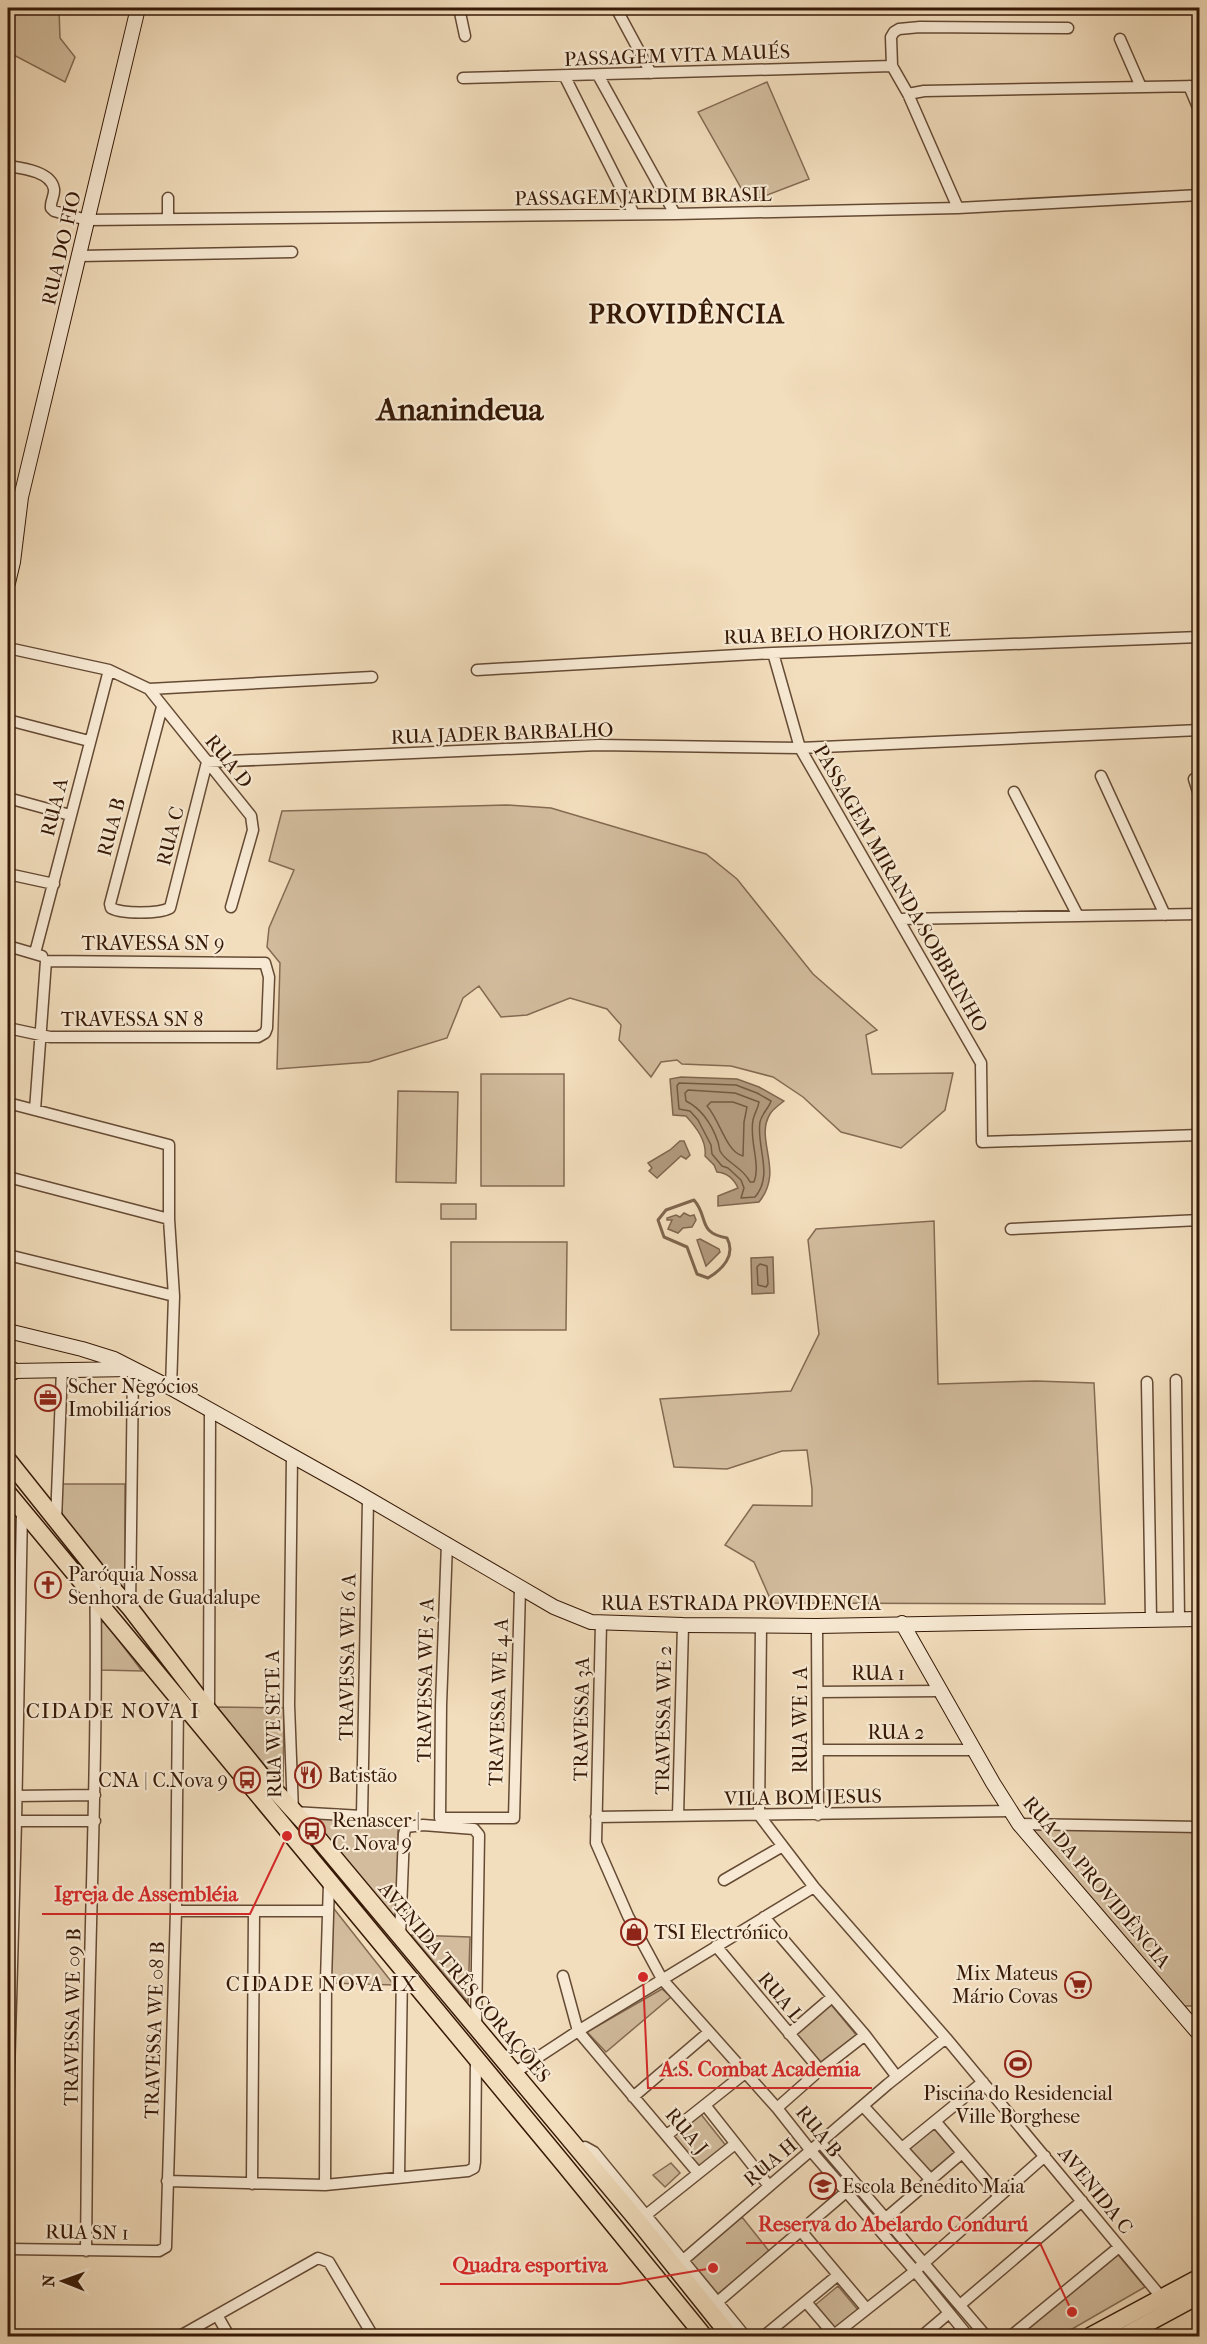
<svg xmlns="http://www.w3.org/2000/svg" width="1207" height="2344" viewBox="0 0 1207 2344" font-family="'IM FELL French Canon',serif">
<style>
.green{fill:#d2bc9d;stroke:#846a52;stroke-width:1.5}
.water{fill:#b29a7e;stroke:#80664e;stroke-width:1.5}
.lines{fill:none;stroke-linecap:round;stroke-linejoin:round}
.shore{stroke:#745a42;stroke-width:1.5}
.stream{stroke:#80664e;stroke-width:3}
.street-casing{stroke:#654a34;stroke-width:13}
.secondary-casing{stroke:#361906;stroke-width:16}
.primary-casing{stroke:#361906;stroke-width:19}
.street{stroke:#f7e9d3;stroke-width:10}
.secondary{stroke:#f7e9d3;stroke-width:14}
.primary{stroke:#f2ddbc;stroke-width:16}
.labels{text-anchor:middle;stroke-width:4.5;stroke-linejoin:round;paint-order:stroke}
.street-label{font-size:20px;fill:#361906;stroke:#f7e9d3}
.poi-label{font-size:20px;fill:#361906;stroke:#f7e9d3;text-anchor:start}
.neighbourhood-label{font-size:21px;letter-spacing:1.5px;fill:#361906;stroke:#f7e9d3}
.district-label{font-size:26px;font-weight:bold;letter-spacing:1.5px;fill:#361906;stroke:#f7e9d3}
.town-label{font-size:32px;font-weight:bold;fill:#361906;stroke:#f7e9d3}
.leader{fill:none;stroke:#d62828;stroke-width:2}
.callout-dot{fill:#d62828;stroke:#f7e9d3;stroke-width:2}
.callout-label{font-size:21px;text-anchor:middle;font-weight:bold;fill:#d62828;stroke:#f7e9d3;stroke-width:4.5;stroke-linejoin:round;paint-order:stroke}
</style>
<rect width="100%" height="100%" fill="#f2ddbc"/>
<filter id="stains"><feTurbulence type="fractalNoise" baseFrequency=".00333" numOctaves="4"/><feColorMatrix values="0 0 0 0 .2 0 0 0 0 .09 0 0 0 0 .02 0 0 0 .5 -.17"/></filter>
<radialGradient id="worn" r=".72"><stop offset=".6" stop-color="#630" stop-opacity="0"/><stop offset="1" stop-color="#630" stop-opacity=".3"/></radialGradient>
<path class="green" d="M8 8H62L59 9 60 38 75 57 65 82 8 52Z
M767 82 809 179 749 202 698 112Z
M507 805 551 808 706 854 737 879 813 974 877 1030 866 1035 872 1074 953 1073 945 1110 901 1148 841 1132 803 1097 773 1077 731 1066 682 1064 677 1060 661 1062 651 1077 619 1040 621 1025 607 1009 570 998 527 1015 501 1017 479 986 463 998 447 1038 369 1062 277 1069 280 963 267 947 269 928 294 870 269 861 282 811Z
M481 1074H564V1186H481Z
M398 1091 458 1092 456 1183 396 1182Z
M441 1204H476V1219H441Z
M934 1221 938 1384 1036 1381 1094 1383 1105 1604 772 1603 754 1562 725 1545 753 1505 812 1506V1489L807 1450 782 1451 727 1469 674 1467 660 1399 791 1391 819 1334 808 1240 816 1229Z
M451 1242H567L566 1330H451Z
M62 1484H125V1594L62 1523Z
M8 1510 11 1514 10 1589H8Z
M104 1621 142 1671 100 1670V1624Z
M217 1707 284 1708 283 1788Z
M362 1816 398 1819 397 1922 311 1818Z
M1031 1829H1199V2006H1182Z
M331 1905 394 1985 329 1983Z
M411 1935 470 1937 468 2002Z
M662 1989 671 1997 606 2052 587 2032Z
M829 2002 857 2036 820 2065 792 2033Z
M700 2113 727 2147 694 2173 667 2139Z
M934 2122 962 2155 928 2184 900 2151Z
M671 2163 680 2173 665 2187 653 2175Z
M742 2217 769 2251 718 2294 690 2261Z
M1115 2251 1145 2287 1060 2336H1012Z
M838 2286 858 2310 834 2331 814 2306Z"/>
<path class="water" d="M681 1077 737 1079 759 1087 784 1101C779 1105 773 1109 770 1114 754 1140 785 1170 759 1202L718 1206V1196L738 1188C734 1179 727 1173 717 1172L714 1165 705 1156C707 1141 696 1127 686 1116L673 1115 670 1079Z
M680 1141H684L690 1155 686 1159 681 1156 657 1178 649 1171 652 1168 648 1163 670 1150Z
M684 1213 690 1216 694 1215 696 1220 692 1227 683 1228 678 1233 668 1229 672 1220H667V1218L676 1215 680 1217Z
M700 1239 719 1249 720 1252 706 1266 697 1240Z
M773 1257 774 1293 752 1294 751 1258Z"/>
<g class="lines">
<path class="shore" d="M679 1083 736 1085 757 1093 771 1101C769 1108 762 1113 760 1122 756 1147 774 1175 755 1197L741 1198 744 1188 741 1180 728 1168 722 1166 712 1154 711 1145 698 1120 690 1111 679 1109 677 1086Z
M688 1090 735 1093 759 1102C758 1109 754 1114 753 1120 749 1141 761 1164 754 1182H750C743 1167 726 1163 720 1151 719 1148 719 1145 718 1142 712 1125 702 1109 686 1101L685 1093Z
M711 1102H733L747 1107 744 1122 743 1156C726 1152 720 1120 707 1106Z
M760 1264 767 1266 768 1284 766 1287 758 1285 757 1267Z"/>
<path class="stream" d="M694 1200C709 1217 697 1233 727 1238 736 1255 723 1269 708 1278L697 1274 687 1247 664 1237 658 1220 666 1210Z"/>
<defs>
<path id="street" d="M459 8 465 36
M616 8 651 73
M1120 39 1141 87
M598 75 675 214
M565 77 634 214
M463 78 892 66
M1189 86 1200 112
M908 94 924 91 1200 86
M8 166C21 168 51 171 54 189 55 196 50 201 51 208L54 211 87 220 675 214 958 208 1200 195
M168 198V219
M958 208 908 94 892 66 891 37 894 32 899 29 920 27 1068 28
M79 256 292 252
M8 648 109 670 149 689 251 816 253 830 231 907
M773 653 800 748 981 1063 982 1142 1200 1135
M477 670 773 653 1200 637
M149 689 372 677
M162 707 110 904 111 908C122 914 159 914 170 908L207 762 598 745 800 748 1200 730
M8 720 89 741
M1101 776 1165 915
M1194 779 1200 798
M1014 792 1078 916
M8 798 70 815
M8 874 54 884
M899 919 1200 914
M8 946 42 956
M35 953 109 670
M8 1028 50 1037H258L265 1033 267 1028 269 977 265 963 46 961
M8 1103 169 1145V1219L174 1296 171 1388
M35 1110 46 961
M8 1177 169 1219
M1011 1229 1200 1220
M8 1255 174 1296
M1176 1380 1179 1619
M1147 1382 1151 1619
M292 1456 289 1705 293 1812 362 1816 368 1500
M56 1520 62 1369
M130 1608 133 1369
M601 1623 596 1843 628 1916 662 1979 777 2108 811 2151 915 2271 968 2336
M817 1626 818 1815
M818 1692 939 1691
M206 1707 209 1703 210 1410
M819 1750H974
M16 1796 95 1795
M759 1815 814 1887 946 2038 1162 2298
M759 1815 761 1626
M678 1816 683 1625
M596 1817 1011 1811
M440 1818H514L520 1588
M440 1818 441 1705 447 1543
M16 1821H95
M1019 1824 1200 1827
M724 1880 781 1847
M176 1911H328
M764 1917 865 2035 897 2077
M400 1936 404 1834 406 1827 423 1825 474 1829 479 1835 476 2027
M716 1946 820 2070
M563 1976 578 2031 698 2173
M789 2034 832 1997
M514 2073 578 2031 814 1887
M633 2097 709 2032
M705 2105 769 2186
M864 2107 930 2179
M777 2108 820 2070 865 2035
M8 2110 16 1821 22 1511
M935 2121 999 2196
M667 2135 745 2073
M821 2143 986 2336
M902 2148 983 2082
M577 2149 585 2147 594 2152 745 2336
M399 2177 402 1970
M167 2181 325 2185 468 2171 474 2168 475 2162 476 2059
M252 2184 254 1911
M325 2185 326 1980 329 1883
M886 2218 962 2153
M641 2219 735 2144
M801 2231 866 2308
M8 2249 153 2251H159L166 2247 176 1911 178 1700
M86 2251C87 2170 87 2090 89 2010 92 1863 98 1716 95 1569
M674 2268 888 2084 946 2038
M806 2302 835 2336
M714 2305 846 2192
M960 2305 1082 2201
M217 2315 229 2336
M834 2335 915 2271 1045 2156
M180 2336 318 2258 329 2262 373 2336
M764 2336 838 2275
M922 2336 949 2313
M1011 2336 1119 2247"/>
<path id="secondary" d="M8 583 13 562 21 497 138 8
M8 1331 82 1349 114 1359 171 1388 355 1491 554 1607 591 1622 683 1625 817 1626 1200 1619
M8 1366 13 1371 131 1369
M902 1623 993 1783 1019 1824 1200 2035"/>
<path id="primary" d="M8 1371H13
M8 1460 95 1569 130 1608 206 1707 261 1775 312 1831 439 1983 638 2221 730 2336
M8 1493 562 2162 704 2336
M1090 2336 1200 2277
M1124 2336 1200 2295"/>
</defs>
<use href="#street" class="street-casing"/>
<use href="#secondary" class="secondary-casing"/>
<use href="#primary" class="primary-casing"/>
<use href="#street" class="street"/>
<use href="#secondary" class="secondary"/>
<use href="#primary" class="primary"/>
</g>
<defs>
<symbol id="office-ring" viewBox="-11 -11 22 22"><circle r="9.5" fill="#f7e9d3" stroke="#8f2418" stroke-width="1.5"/><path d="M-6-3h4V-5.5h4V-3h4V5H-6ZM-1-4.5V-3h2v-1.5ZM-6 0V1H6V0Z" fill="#8f2418"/></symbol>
<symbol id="church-ring" viewBox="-11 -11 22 22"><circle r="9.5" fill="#f7e9d3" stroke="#8f2418" stroke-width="1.5"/><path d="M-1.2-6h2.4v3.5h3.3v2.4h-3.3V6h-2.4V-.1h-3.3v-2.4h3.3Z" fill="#8f2418"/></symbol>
<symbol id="restaurant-ring" viewBox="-11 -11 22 22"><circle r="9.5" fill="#f7e9d3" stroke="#8f2418" stroke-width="1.5"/><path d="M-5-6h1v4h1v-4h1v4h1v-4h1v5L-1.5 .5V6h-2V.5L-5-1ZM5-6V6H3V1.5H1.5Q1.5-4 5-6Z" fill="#8f2418"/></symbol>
<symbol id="bus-ring" viewBox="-11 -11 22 22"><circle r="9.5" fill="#f7e9d3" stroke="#8f2418" stroke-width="1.5"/><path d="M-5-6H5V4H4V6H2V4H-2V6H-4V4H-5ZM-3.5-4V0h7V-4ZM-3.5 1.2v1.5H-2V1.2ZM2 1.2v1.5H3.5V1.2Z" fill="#8f2418"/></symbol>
<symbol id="shop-ring" viewBox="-11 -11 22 22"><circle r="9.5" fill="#f7e9d3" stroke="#8f2418" stroke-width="1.5"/><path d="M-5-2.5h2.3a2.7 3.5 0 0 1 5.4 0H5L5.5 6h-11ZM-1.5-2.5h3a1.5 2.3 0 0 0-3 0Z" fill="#8f2418"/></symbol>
<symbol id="supermarket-ring" viewBox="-11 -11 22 22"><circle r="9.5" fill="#f7e9d3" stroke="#8f2418" stroke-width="1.5"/><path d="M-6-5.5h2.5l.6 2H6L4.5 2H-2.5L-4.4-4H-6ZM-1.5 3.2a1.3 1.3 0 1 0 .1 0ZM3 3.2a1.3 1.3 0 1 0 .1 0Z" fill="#8f2418"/></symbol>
<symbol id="stadium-ring" viewBox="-11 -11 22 22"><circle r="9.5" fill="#f7e9d3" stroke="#8f2418" stroke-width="1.5"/><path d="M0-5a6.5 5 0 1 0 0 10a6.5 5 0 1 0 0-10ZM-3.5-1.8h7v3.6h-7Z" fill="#8f2418"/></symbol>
<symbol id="school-ring" viewBox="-11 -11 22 22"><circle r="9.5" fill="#f7e9d3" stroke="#8f2418" stroke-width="1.5"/><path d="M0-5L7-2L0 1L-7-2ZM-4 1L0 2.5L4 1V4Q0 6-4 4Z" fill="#8f2418"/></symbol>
</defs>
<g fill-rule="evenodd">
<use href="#office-ring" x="33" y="1383" width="30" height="30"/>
<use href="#church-ring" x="33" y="1570" width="30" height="30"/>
<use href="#restaurant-ring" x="293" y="1760" width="30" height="30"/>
<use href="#bus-ring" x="232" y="1765" width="30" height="30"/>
<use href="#bus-ring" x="297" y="1816" width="30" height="30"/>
<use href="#shop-ring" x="619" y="1917" width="30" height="30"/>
<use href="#supermarket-ring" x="1063" y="1970" width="30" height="30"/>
<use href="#stadium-ring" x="1003" y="2049" width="30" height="30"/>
<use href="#school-ring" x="808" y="2171" width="30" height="30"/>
</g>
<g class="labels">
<g class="street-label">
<text transform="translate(677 55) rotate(-2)" y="7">PASSAGEM VITA MAUÉS</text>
<text transform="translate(643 196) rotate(-1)" y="7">PASSAGEM JARDIM BRASIL</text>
<text transform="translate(61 248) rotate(-77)" y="7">RUA DO FIO</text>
<text transform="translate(837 633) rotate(-2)" y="7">RUA BELO HORIZONTE</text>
<text transform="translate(502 733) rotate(-2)" y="7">RUA JADER BARBALHO</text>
<text transform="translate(229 761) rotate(51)" y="7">RUA D</text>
<text transform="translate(54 807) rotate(-76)" y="7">RUA A</text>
<text transform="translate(111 827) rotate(-75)" y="7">RUA B</text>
<text transform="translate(170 836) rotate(-76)" y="7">RUA C</text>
<text transform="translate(901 888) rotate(60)" y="7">PASSAGEM MIRANDA SOBBRINHO</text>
<text x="153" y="950">TRAVESSA SN 9</text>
<text x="132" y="1026">TRAVESSA SN 8</text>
<text x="741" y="1610">RUA ESTRADA PROVIDENCIA</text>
<text transform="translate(347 1657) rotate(-89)" y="7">TRAVESSA WE 6 A</text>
<text x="878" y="1680">RUA 1</text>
<text transform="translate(425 1680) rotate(-89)" y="7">TRAVESSA WE 5 A</text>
<text transform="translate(498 1702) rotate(-88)" y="7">TRAVESSA WE 4 A</text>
<text transform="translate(581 1719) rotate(-89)" y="7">TRAVESSA 3A</text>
<text transform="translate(663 1720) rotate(-89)" y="7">TRAVESSA WE 2</text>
<text transform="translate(800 1720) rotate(-90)" y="7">RUA WE 1 A</text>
<text transform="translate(273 1724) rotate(-91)" y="7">RUA WE SETE A</text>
<text x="896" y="1739">RUA 2</text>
<text transform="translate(803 1797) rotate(-1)" y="7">VILA BOM JESUS</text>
<text transform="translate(1097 1882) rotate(50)" y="7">RUA DA PROVIDÊNCIA</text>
<text transform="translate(465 1982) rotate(50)" y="7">AVENIDA TRÊS CORAÇÕES</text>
<text transform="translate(781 1997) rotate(50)" y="7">RUA L</text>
<text transform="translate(72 2017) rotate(-89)" y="7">TRAVESSA WE 09 B</text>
<text transform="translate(154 2030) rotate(-88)" y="7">TRAVESSA WE 08 B</text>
<text transform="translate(687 2131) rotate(50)" y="7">RUA J</text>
<text transform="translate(819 2131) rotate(51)" y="7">RUA B</text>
<text transform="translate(770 2162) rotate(-40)" y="7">RUA H</text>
<text transform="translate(1096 2190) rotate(51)" y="7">AVENIDA C</text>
<text transform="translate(87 2232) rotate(1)" y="7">RUA SN 1</text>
</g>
<g class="poi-label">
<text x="68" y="1393">Scher Negócios<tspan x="68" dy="23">Imobiliários</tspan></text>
<text x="68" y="1581">Paróquia Nossa<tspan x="68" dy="23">Senhora de Guadalupe</tspan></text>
<text x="328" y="1782">Batistão</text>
<text x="228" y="1787" text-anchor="end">CNA | C.Nova 9</text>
<text x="332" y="1827">Renascer |<tspan x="332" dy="23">C. Nova 9</tspan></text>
<text x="654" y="1939">TSI Electrónico</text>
<text x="1058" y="1980" text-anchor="end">Mix Mateus<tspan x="1058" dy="23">Mário Covas</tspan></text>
<text x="1018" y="2100" text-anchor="middle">Piscina do Residencial<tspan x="1018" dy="23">Ville Borghese</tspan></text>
<text x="842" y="2193">Escola Benedito Maia</text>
</g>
<g class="neighbourhood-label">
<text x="113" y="1718">CIDADE NOVA I</text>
<text x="322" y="1991">CIDADE NOVA IX</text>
</g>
<g class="district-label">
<text x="687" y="323">PROVIDÊNCIA</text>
</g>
<g class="town-label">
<text x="460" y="420">Ananindeua</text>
</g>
</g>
<path class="leader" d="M287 1836L250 1914H42M643 1977L648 2088H872M1072 2312L1040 2243H746M713 2268L619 2284H440"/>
<g class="callout-dot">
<circle cx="287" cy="1836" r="6"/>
<circle cx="643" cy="1977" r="6"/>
<circle cx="1072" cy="2312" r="6"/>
<circle cx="713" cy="2268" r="6"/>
</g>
<g class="callout-label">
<text x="146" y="1901">Igreja de Assembléia</text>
<text x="760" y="2076">A.S. Combat Academia</text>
<text x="893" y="2231">Reserva do Abelardo Condurú</text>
<text x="530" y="2272">Quadra esportiva</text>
</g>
<rect width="1207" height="2344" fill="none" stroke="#f2ddbc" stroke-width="30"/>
<rect x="9" y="9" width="1189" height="2326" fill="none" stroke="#361906" stroke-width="3"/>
<rect x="15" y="15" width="1177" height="2314" fill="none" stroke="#361906" stroke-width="1.5"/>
<g transform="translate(63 2281) rotate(271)" stroke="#f7e9d3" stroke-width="4.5" paint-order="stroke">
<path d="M0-4.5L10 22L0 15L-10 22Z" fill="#361906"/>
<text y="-9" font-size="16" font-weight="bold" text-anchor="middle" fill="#361906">N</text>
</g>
<rect width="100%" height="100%" filter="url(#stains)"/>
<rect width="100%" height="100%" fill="url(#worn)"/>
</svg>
